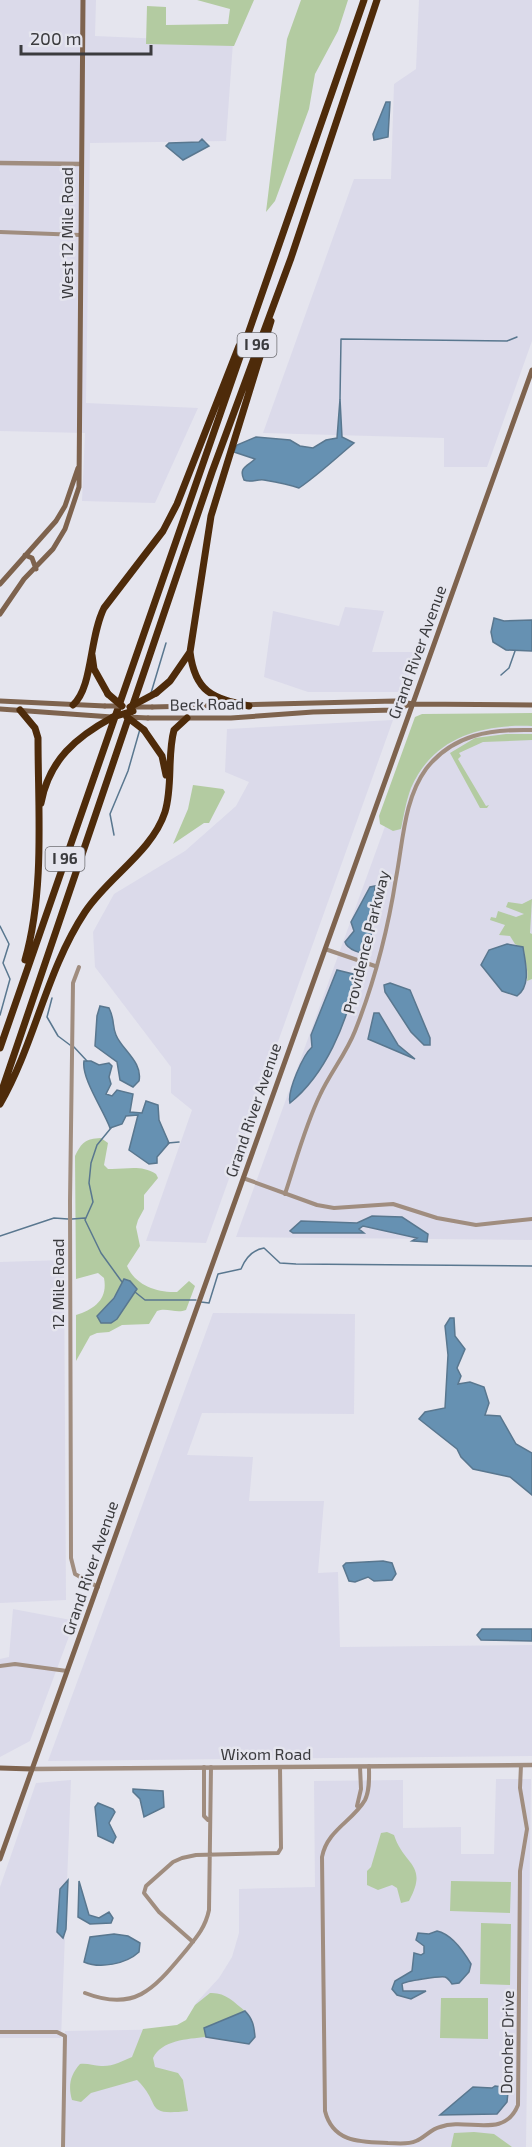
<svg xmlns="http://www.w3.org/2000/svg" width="532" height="2147" viewBox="0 0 532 2147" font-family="'Exo 2',sans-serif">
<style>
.built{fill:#dbdaea}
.green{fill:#b3cba1;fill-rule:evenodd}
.water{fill:#6691b2;stroke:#59778f;stroke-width:1.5}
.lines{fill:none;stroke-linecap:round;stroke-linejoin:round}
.stream{stroke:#59778f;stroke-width:1.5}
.minor{stroke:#a08d7f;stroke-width:4}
.tertiary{stroke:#a08d7f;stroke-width:4.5}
.secondary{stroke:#7e634e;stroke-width:5}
.motorway{stroke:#4e2b0a;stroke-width:7}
.secondary-bridge{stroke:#7e634e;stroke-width:5}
.motorway-bridge{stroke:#4e2b0a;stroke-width:7}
.labels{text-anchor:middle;stroke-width:5;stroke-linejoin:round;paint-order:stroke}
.shield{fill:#e5e5ee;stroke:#6e6e73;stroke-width:1.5}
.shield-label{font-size:15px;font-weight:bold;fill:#3b3b3e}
.street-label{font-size:16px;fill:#3b3b3e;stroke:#e5e5ee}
</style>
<rect width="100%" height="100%" fill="#e5e5ee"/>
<path class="built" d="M0 0H96L95 36 233 42 226 141 90 143 86 403 198 408 155 503 82 501 85 433 0 431Z
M419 0H532V341L487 467H444V438L263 433 354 179H391L394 84 416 69Z
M345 607 384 611 372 652H417L403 692H308L264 677 273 611 339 626Z
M424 719 532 722V1240L236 1237Z
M393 720 206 1243 146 1241 192 1110 171 1093V1067L95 967 93 932 114 894 185 851 236 806 249 782 225 772 227 729Z
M64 1260 66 1600 0 1603V1262Z
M213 1313 355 1314 354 1414 202 1413 187 1455 253 1457 249 1501H324L318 1573 338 1572 340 1647 532 1645V1756L48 1761Z
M13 1609 71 1620V1631L30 1741 0 1757V1659L9 1657Z
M496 1779H531L526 2147H63L65 2031 190 2029 196 2003 219 1978 232 1957 239 1933V1889L315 1887 314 1781 403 1780V1828L461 1827V1854H494Z
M71 1780 61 2038H0V1887L36 1783Z"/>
<path class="green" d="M197 0H254L234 46 146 44 147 6 166 7V25L228 24 230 9Z
M301 0H348L338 31 315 74 309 109 275 201 266 212 287 39Z
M532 713V726C482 724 433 737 411 788 406 801 404 815 401 829L393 831 380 824 379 816 415 717 422 714Z
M506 734H532V740L483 742 459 753 461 756 458 759 486 806 489 805 487 808H480L450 753 475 738Z
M193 785 223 789 225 792 209 823H204L173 844 188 809Z
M532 899 530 933 532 934V979L527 981C529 968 524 961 524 949L515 944 510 936 499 935 505 925 490 920 491 917 496 918 498 911 516 917 524 914 506 907 508 902 522 904Z
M101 1138 108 1143 104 1165 108 1169C125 1170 140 1164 156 1174L158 1178 144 1195V1209L138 1220 136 1227 140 1246 127 1266C135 1285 157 1293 177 1292L189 1281 195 1286 186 1310C176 1314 167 1307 157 1311L149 1324 122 1325 109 1332 97 1333 90 1336 76 1361V1315C95 1309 108 1299 104 1278L98 1273 76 1279 75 1156C82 1142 85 1139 101 1138ZM121 1288 137 1289 117 1319 104 1309Z
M387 1832 394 1835C404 1866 429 1864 409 1901L401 1903 397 1888 392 1885 378 1890 367 1885V1871L371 1867 381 1833Z
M451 1881 511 1882 510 1913 450 1911Z
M481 1923 511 1924 510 1985 480 1984Z
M210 1993C225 1992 234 2002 245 2011L204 2028 206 2037C187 2039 162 2040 153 2058L155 2067 178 2073 183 2080 188 2111C142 2116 163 2105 137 2080L91 2093 81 2102 72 2100C68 2086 70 2075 80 2064 88 2063 93 2066 101 2066 112 2067 122 2061 132 2057L143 2029 177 2025 186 2020 195 2005Z
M441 1998H488V2039L440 2038Z
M474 2132 494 2134 512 2147H451L454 2133Z"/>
<path class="water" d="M386 102H390L388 137 374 140 373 134Z
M202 139 209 146 183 160 166 146 169 143 199 142Z
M340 399 342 437 354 443C336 458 318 475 299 488 288 484 276 482 264 480 257 479 251 483 244 480 238 467 248 466 255 459L234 452 237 445 256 437 290 440 300 446 313 448 326 440 337 438Z
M494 618 504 621 532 620V651L506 650 493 642 491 632Z
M375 886 370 949 368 953C362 955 347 949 345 942L354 931 351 922 370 887Z
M507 944 523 947C525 962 532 985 517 996L502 991 481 965 489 950Z
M337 970 353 974 356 980C346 1024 326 1074 290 1103 287 1091 303 1055 312 1047L311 1035Z
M390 983 410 990 430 1038V1045H424L411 1032 385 992 384 985Z
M100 1006 109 1008C115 1020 112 1026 116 1035 122 1050 143 1062 139 1081L133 1087 120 1080 117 1062 95 1046 97 1016Z
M374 1013H379L398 1045 415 1059 368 1039Z
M84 1061H91L99 1065 109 1063 112 1066 109 1077 111 1084 106 1094 112 1096 117 1090 133 1094 130 1112 142 1113 146 1101 158 1105 159 1120 169 1143 157 1157V1163L149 1164 129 1150 138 1115 126 1116 122 1124 110 1128C104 1111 81 1078 84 1061Z
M372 1216 402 1217 428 1234 427 1242 412 1241 417 1238 363 1226 359 1229 364 1233H293L290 1231 301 1221 357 1223Z
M124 1279 130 1281 137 1289 117 1319 111 1323H101L97 1316 114 1298Z
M450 1318H454L455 1336 465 1349 457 1368 461 1376 458 1384 470 1382 484 1387 489 1403 485 1415 500 1416 516 1444 532 1453V1495L510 1477 473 1469 461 1457 457 1449 419 1419 425 1412 445 1408 448 1355 445 1326Z
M383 1561 392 1563 396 1574 392 1580 374 1581 368 1577 355 1582 349 1581 343 1566 346 1563Z
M482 1629H532V1641L481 1640 477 1635Z
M133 1789 163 1791 164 1807 144 1817 140 1799 133 1792Z
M98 1803 113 1809 115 1812 109 1823 116 1837 113 1843 98 1836 95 1807Z
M68 1880 66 1929 63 1938 57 1932 60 1889Z
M79 1881 89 1915 99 1918 109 1912 113 1918 111 1923 90 1924 78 1917Z
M437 1931C451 1934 464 1952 471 1964L469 1972 459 1983 452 1984C450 1981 448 1978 445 1977 440 1976 405 1981 402 1984L403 1991H426L411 1999 397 1995 392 1989 395 1981 412 1971 414 1953 421 1955 424 1953V1946L416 1940 418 1933 429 1934Z
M114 1934 128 1936 140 1943 139 1952C126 1964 100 1969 84 1962L90 1937Z
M245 2011C253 2019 254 2026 255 2037L249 2044 206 2037 204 2028Z
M495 2086 502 2087 508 2092 507 2102 497 2114 440 2115 473 2087 492 2088Z"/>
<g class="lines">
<path class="stream" d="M340 399 341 339 507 341 517 337
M501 675 509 668 515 651
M151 693 166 643
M114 835 110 814 128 771 140 729
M0 926 9 944 3 963 10 979 0 1015
M52 998 47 1017 58 1036 70 1045
M74 1047 87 1061
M111 1128 97 1145 91 1163 89 1183 93 1202 85 1220 101 1253 122 1282
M168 1143 179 1142
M72 1219 85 1218
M0 1236 54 1218 68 1219
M135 1292 145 1300H196
M201 1302 209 1303 218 1274 241 1269C245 1259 252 1250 264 1248L280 1263 296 1264 532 1266"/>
<path class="minor" d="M0 232 80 235
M325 949 375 966
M79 967 73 983 70 1201 71 1558 75 1574 98 1587
M243 1178 317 1205 334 1208 393 1204 437 1218 476 1225 532 1219
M285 1194C296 1161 305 1126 320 1095 330 1073 346 1054 355 1031 374 983 388 929 396 878 403 842 404 799 426 769 453 734 491 729 532 730
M0 1666 15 1664 67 1671
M369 1766C369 1777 370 1790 365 1800 353 1821 327 1830 322 1857L325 2111C333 2143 361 2142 388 2143 397 2143 407 2145 416 2141 424 2138 431 2129 440 2127 467 2117 504 2140 518 2105L520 1871 527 1829 520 1788 521 1765
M204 1767V1816L208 1820
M357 1806 361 1789 360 1767
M193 1942 159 1912 144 1893 146 1886 173 1862 182 1858 196 1855 278 1853 281 1848 280 1767
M85 1993C134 2012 153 1990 183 1954 195 1939 205 1929 209 1910L211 1767
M0 2032H57L65 2036 63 2147"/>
<path class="tertiary" d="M0 163 81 164
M32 1769 532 1765"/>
<path class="secondary" d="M25 555 32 558 36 569
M0 584 56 521 65 506 78 468
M0 614 24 579 53 549 65 529 79 487 83 0
M0 701 105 706
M152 707 395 701 413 704 532 705
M0 709 112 717
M148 718H231L313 712 394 710 411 704
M0 1768 32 1769
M0 1859 532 370"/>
<path class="motorway" d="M190 652C195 692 212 698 249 706
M92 655 94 669 108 694
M156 693 170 681 190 652 211 516 271 321
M73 705C93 687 89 638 104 608L163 531 177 504 239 346
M20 710 35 728 38 738C38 810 45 890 25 960
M144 730 162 756 166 775
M41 803C49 760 76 737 113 717
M0 1048 364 0
M0 1096 212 472 291 258 377 0
M0 1104C35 1043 46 971 85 912 108 877 152 852 165 812 173 786 167 756 174 730L187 718"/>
<path class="secondary-bridge" d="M105 706H122
M132 707H152
M126 717 148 718"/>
<path class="motorway-bridge" d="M108 694 122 706
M130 707 156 693
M113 717 133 711
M127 717 144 730"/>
</g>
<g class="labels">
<g class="shield">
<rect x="237.5" y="333" width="39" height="24" rx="4.5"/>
<rect x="45.5" y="847" width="39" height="24" rx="4.5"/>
</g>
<g class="shield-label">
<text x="257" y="350">I 96</text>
<text x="65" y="864">I 96</text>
</g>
<g class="street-label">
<text transform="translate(67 233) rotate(-90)" y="6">West 12 Mile Road</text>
<text transform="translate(417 652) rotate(-70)" y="6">Grand River Avenue</text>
<text transform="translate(207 704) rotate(-1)" y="6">Beck Road</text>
<text transform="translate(366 942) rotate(-76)" y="6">Providence Parkway</text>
<text transform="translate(253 1110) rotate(-71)" y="6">Grand River Avenue</text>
<text transform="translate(58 1284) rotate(-90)" y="6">12 Mile Road</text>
<text transform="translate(90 1568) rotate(-71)" y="6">Grand River Avenue</text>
<text x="266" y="1760">Wixom Road</text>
<text transform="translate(507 2042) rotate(-89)" y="6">Donoher Drive</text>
</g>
</g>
<path d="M21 45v9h130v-9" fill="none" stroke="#3b3b3e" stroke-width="3"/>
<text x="30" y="45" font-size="18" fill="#3b3b3e" stroke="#e5e5ee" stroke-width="4.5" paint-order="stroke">200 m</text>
</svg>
